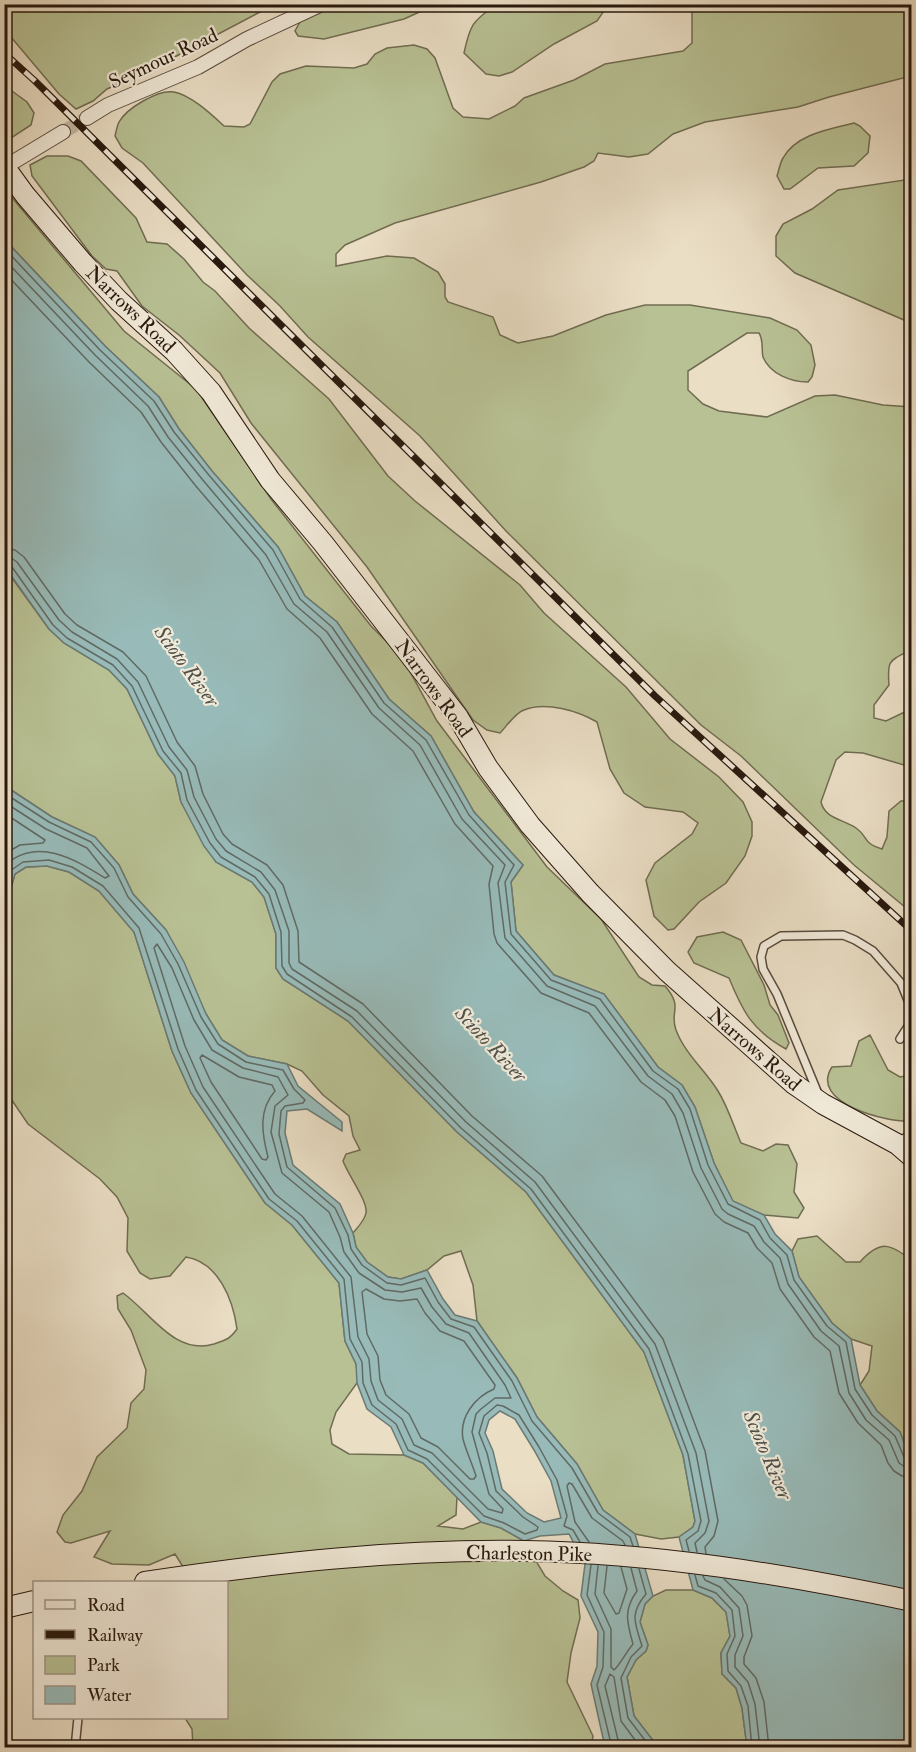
<svg xmlns="http://www.w3.org/2000/svg" width="916" height="1752" viewBox="0 0 916 1752" font-family="'IM FELL Double Pica',serif">
<style>
.green{fill:#b8c194;stroke:#706c51;stroke-width:1.5}
.water{fill:#98bbb9;stroke:#6b7a75;stroke-width:1.5;fill-rule:evenodd}
.lines{fill:none;stroke-linecap:round;stroke-linejoin:round}
.shore{stroke:#606a64;stroke-width:1.5}
.street-tunnel{stroke:#c3b6a0;stroke-width:14;stroke-dasharray:14 7;stroke-linecap:butt}
.lane-casing{stroke:#584a3c;stroke-width:10}
.street-casing{stroke:#584a3c;stroke-width:16}
.secondary-casing{stroke:#28180e;stroke-width:22}
.lane{stroke:#f1ead9;stroke-width:7}
.street{stroke:#f1ead9;stroke-width:14}
.secondary{stroke:#f1ead9;stroke-width:20}
.rail-casing{stroke:#28180e;stroke-width:7}
.rail{stroke:#f1ead9;stroke-width:4.5;stroke-dasharray:14;stroke-linecap:butt}
.labels{text-anchor:middle;stroke-width:4.5;stroke-linejoin:round;paint-order:stroke}
.street-label{font-size:20px;fill:#28180e;stroke:#f1ead9}
.water-label{font-size:21px;font-style:italic;fill:#4f514a;stroke:#f1ead9}
</style>
<rect width="100%" height="100%" fill="#eadec5"/>
<filter id="stains"><feTurbulence type="fractalNoise" baseFrequency=".00333" numOctaves="4"/><feColorMatrix values="0 0 0 0 .2 0 0 0 0 .09 0 0 0 0 .02 0 0 0 .5 -.17"/></filter>
<radialGradient id="worn" r=".72"><stop offset=".6" stop-color="#630" stop-opacity="0"/><stop offset="1" stop-color="#630" stop-opacity=".3"/></radialGradient>
<path class="green" d="M4 5 5 4 284 5 274 9 262 11 150 70 107 89 93 101 76 109 59 94 5 30Z
M337 5H435L404 19 324 39 298 36 295 31 301 20Z
M495 5V4L608 5 597 21 554 44 512 72 499 76 486 74 464 53C470 25 472 22 495 5Z
M700 5H911V76L829 97 798 107 705 122 673 134 648 154 629 157 598 153 594 161 584 167 541 182 395 223 345 245 336 254V266L387 256 414 258 438 272 445 284V297L448 302 493 317 500 335 518 343 553 336 606 315 645 305H690L770 318 797 330 811 345 815 365 812 377 808 382C791 382 770 374 763 357 761 348 764 341 759 333H747L688 371V390L703 404 719 411 767 417 815 396 835 395 883 405 911 407V650C889 661 887 660 889 685L874 705V718L886 721 911 709V767L863 753 845 752 836 760 821 802C825 819 843 819 856 828 869 837 862 843 882 849L887 837 889 811 901 801H911V912L854 865 741 756 701 725 506 531 420 436 308 337 280 306 247 275 143 163 122 148 115 136C116 132 117 126 119 122 126 109 158 89 174 92 191 95 212 115 224 126L244 127 250 124 272 82 280 74 306 66 354 68 367 64 375 54 387 48 414 45 427 49 435 58 453 108 463 117 489 119 515 106 524 98 574 80 605 64 683 51 692 43V11Z
M5 86 27 102 34 113 31 125 11 138 5 137Z
M854 123 860 126 870 136 868 153 854 166 818 168 790 189H784L777 176C779 170 780 163 783 158 796 134 830 129 854 123Z
M47 156H68L81 161 136 218 147 242 167 244 184 259 203 282 215 291 249 328 329 399 388 476 415 501 520 585 544 613 626 687 670 739 719 777 743 802 752 822V836L745 856 726 883 699 902 674 929 668 930 654 916 646 880 655 863 692 834 698 823 683 812 645 807 624 793 610 769 597 722C578 711 546 701 524 710 515 713 506 727 500 733L487 730 473 720 367 567 251 423 220 373 179 335 142 306 117 271 106 269 92 256 32 176 30 165Z
M911 179V323L795 273 776 256V236L783 224 812 209 838 190Z
M4 188 124 331 196 389 271 499 371 626 402 657 437 721 547 867 601 919 639 977 652 985 665 986C684 1008 669 1011 676 1030 685 1054 705 1070 718 1091 728 1107 734 1127 741 1143L763 1151 776 1144 788 1145 797 1164 794 1192 804 1208 798 1218 764 1215 733 1202 714 1163 695 1107 682 1085 658 1067 604 994 554 975 516 931 511 882 523 865 474 812 431 736 389 699 337 622 305 596 278 547 212 471 179 429 159 397 105 346 5 240Z
M4 567 49 629 64 643 109 670 127 689 158 754 175 776 181 802 216 862 252 882 264 897 276 934V968L283 979 348 1021 457 1132 526 1192 644 1352 683 1455 695 1521 693 1527 679 1537 661 1539 635 1534 603 1510 577 1464 537 1417 517 1378 477 1321 473 1285 461 1251 444 1256 427 1270 401 1279 388 1277 367 1262 356 1247 353 1233C358 1227 365 1220 366 1213 368 1201 348 1175 343 1161L346 1154 360 1150 353 1136 349 1116 323 1095 302 1071 287 1064 248 1056 222 1040 206 1014 166 930 133 894 119 865 95 837 52 817 5 786Z
M47 866 69 872 99 891 134 932 172 1051 191 1093 265 1203 292 1225 339 1283 345 1341 356 1364 358 1377 357 1383 336 1412 330 1430 332 1444 349 1454 404 1455 423 1463 457 1497 456 1515 438 1526 463 1529 481 1522 501 1528 524 1541 545 1576 563 1591 578 1600 580 1618 571 1653 567 1682 593 1736 591 1747H193L192 1729 185 1718H226V1582H185V1570L175 1554 149 1565 112 1564 94 1557 110 1531 71 1543 65 1542 57 1532 63 1515 82 1491 97 1457 127 1428 131 1403 144 1389 146 1370 131 1330 118 1309 117 1296 123 1293C151 1313 175 1356 214 1344 226 1340 230 1339 237 1329 233 1299 218 1262 186 1257L170 1276 150 1279 140 1273 127 1251 128 1218 117 1197 100 1179 28 1124 5 1090V908L15 874 26 867Z
M723 932 741 940 764 985 770 1005 778 1015 789 1043 786 1049C752 1030 743 1012 729 978L694 963 688 952 697 937Z
M870 1035 888 1070 900 1077 911 1075V1121C888 1123 808 1103 832 1067L851 1066 859 1041Z
M817 1236 846 1262H860C880 1240 890 1243 911 1260V1461L900 1432 877 1411 860 1385 869 1371 872 1346 851 1339 832 1323 799 1277 792 1251 798 1239Z
M666 1590H693L712 1598 726 1612 730 1636 721 1653 722 1674 736 1688 742 1708 747 1747H658L634 1716 627 1677 636 1660 646 1651 648 1645 640 1622 645 1604 653 1596Z"/>
<path class="water" d="M5 240 105 346 159 397 179 429 212 471 278 547 305 596 337 622 389 699 431 736 474 812 523 865 511 882 516 931 554 975 604 994 658 1067 682 1085 695 1107 714 1163 733 1201 764 1215 775 1234 792 1251 799 1277 832 1323 851 1339 860 1385 877 1411 900 1432 911 1461V1747H747L742 1708 736 1688 722 1674 721 1653 730 1636 726 1612 712 1598 693 1590 679 1537 693 1527 695 1521 683 1455 644 1352 526 1192 457 1132 348 1021 283 979 276 968V934L264 897 252 882 216 862 204 846 181 802 175 776 158 754 127 689 109 670 64 643 49 629 5 567Z
M5 786 52 817 95 837 119 865 133 894 166 930 184 962 206 1014 222 1040 248 1056 287 1064 298 1086 342 1122V1131L307 1109 287 1111 285 1133 293 1165 340 1204 353 1233 356 1247 367 1262 388 1277 401 1279 427 1270 443 1299 455 1315 477 1321 517 1378 537 1417 577 1464 603 1510 635 1534 653 1596 645 1604 640 1622 648 1645 646 1651 636 1660 627 1677 634 1716 658 1747H607L603 1738 591 1684 597 1666 598 1632 581 1596 585 1564 569 1534 540 1536 524 1541 501 1528 481 1522 423 1463 404 1455 391 1427 367 1409 357 1383 356 1364 345 1341 339 1283 292 1225 265 1203 191 1093 172 1051 134 932 99 891 69 872 47 866 26 867 15 874 5 908ZM500 1411 515 1419 534 1450 551 1481 561 1518 544 1522 527 1513 502 1489 493 1451 485 1433 489 1420Z"/>
<g class="lines">
<path class="shore" d="M4 248 100 350 154 401 174 432 208 474 273 550 300 599 332 627 384 703 426 740 469 815 514 865 505 882 511 934 551 980 600 999 653 1071 678 1089 690 1109 708 1165 728 1204 760 1220 770 1238 787 1255 794 1280 827 1326 846 1342 855 1389 872 1415 895 1436 904 1457 912 1460
M4 259 95 355 148 406 168 437 202 479 266 555 294 604 327 632 379 708 420 745 462 819 505 865 498 883 505 938 547 986 595 1006 648 1076 672 1094 683 1113 701 1168 722 1209 728 1214 754 1226 764 1242 780 1258 788 1284 821 1331 839 1346 849 1393 866 1420 889 1440 899 1463 905 1467 912 1468
M4 272 89 362 141 412 161 442 195 485 259 560 287 609 320 638 372 714 413 751 455 824 493 866 489 884 494 934 497 943 541 993 589 1013 641 1082 665 1100 675 1116 693 1172 715 1214 724 1222 748 1233 757 1248 772 1263 780 1289 814 1337 830 1351 839 1393 858 1423 881 1445 888 1463 894 1471 902 1476 912 1477
M4 548 15 550 24 557 65 614 77 625 123 652 146 676 177 742 195 766 203 794 223 834 232 844 267 865 283 885 298 931 299 962 363 1004 472 1116 542 1176 663 1339 705 1451 718 1521 714 1536 705 1547 706 1554
M4 557 11 558 17 562 59 620 72 632 117 659 138 682 169 747 187 770 194 797 216 839 226 851 261 872 275 890 289 931V963L292 969 357 1011 466 1122 535 1182 655 1344 696 1453 709 1521 705 1533 695 1543 697 1552
M4 565 12 567 53 625 67 638 113 665 132 686 163 751 181 773 187 800 210 843 221 857 255 877 269 894 281 932 282 966 287 974 352 1017 461 1128 531 1189 649 1349 688 1454 701 1521 698 1531 686 1540 689 1551
M4 793 49 822 91 842 114 868 128 897 161 934 178 964 201 1017 218 1044 246 1062 283 1070 294 1089 305 1100 303 1103 285 1106 281 1111 279 1134 287 1167 335 1208 348 1235 351 1249 362 1265 387 1283 401 1285 425 1278 438 1302 451 1319 474 1327 512 1381 532 1421 572 1468 598 1513 630 1537 633 1546
M4 802 46 829 87 848 109 876 105 878C74 859 37 836 4 866
M4 813 45 840 43 843 20 845 4 854
M4 890 10 871 23 862 49 860 72 867 103 886 139 928 178 1049 196 1090 269 1199 297 1221 344 1279 350 1339 362 1362 363 1383 372 1405 396 1424 408 1450 427 1459 484 1516 504 1523 525 1534 537 1530 538 1527 523 1517 496 1491 487 1453 479 1433 484 1416 497 1405 503 1406 519 1415 539 1447 557 1480 567 1516 564 1526 573 1530 580 1542
M157 944 172 968 194 1020 212 1050 243 1068 278 1077 288 1095 275 1106 271 1132 282 1173 329 1212 340 1237 344 1252 359 1273 385 1290 402 1292 421 1288 432 1307 446 1324 469 1333 505 1385 511 1398H495L481 1409 476 1414 472 1432 489 1494 503 1509 502 1513 488 1509 432 1453 414 1445 402 1419 378 1400 371 1381 369 1359 358 1337 351 1277 302 1216 275 1194 203 1087 185 1046 154 948Z
M202 1055 239 1077 272 1085 275 1091C258 1110 262 1134 268 1157L266 1160 262 1159 211 1082 200 1058Z
M366 1289 384 1299 400 1301 417 1299 425 1313 440 1331 464 1341 495 1385 494 1389C475 1397 459 1417 463 1439 466 1451 472 1463 476 1476L474 1479H470L438 1447 421 1438 409 1414 386 1395 380 1380 378 1356 367 1334 362 1292Z
M589 1542 575 1522 567 1486 569 1483 572 1484 592 1518 623 1541 625 1545
M591 1565 587 1595 604 1632 603 1667 597 1685 612 1748
M598 1566 595 1594 611 1629V1667L614 1670C619 1666 627 1651 633 1644 627 1623 623 1610 637 1591L631 1568
M607 1566 604 1593 616 1614 619 1613 627 1589 621 1567
M639 1569 646 1594C629 1614 635 1623 642 1646L631 1657 621 1678 628 1718 651 1748
M695 1575 698 1586 716 1593 732 1610 735 1636 727 1654 728 1671 741 1686 748 1706 752 1748
M703 1576 705 1580 720 1587 739 1608 743 1636 735 1655V1667L748 1682 755 1704 760 1748
M724 1579 742 1596 747 1605 752 1636 744 1657V1664L756 1678 764 1702 769 1748
M620 1748 605 1686 610 1674 614 1677 621 1721 641 1748"/>
<path class="street-tunnel" d="M63 132 87 118"/>
<defs>
<path id="lane" d="M900 1039 909 1025 912 1013
M819 1096 777 994 763 969 761 957 764 946 781 936 843 935 855 940 873 951 901 983 912 1010
M899 1142 912 1133
M75 1748 78 1718"/>
<path id="street" d="M87 118 108 105 198 67 247 39 322 4
M5 167 63 132"/>
<path id="secondary" d="M4 166 25 195 83 263 119 301 174 351 211 392 270 480 323 543 458 717 488 768 530 825 590 893 667 971 794 1084 823 1104 897 1144 912 1157
M145 1582C271 1563 397 1549 525 1551 655 1553 784 1574 912 1601
M4 1608 34 1601"/>
</defs>
<use href="#lane" class="lane-casing"/>
<use href="#street" class="street-casing"/>
<use href="#secondary" class="secondary-casing"/>
<use href="#lane" class="lane"/>
<use href="#street" class="street"/>
<use href="#secondary" class="secondary"/>
<defs>
<path id="rail" d="M4 53 35 81 655 696 912 931"/>
</defs>
<use href="#rail" class="rail-casing"/>
<use href="#rail" class="rail"/>
</g>
<g class="labels">
<g class="street-label">
<text transform="translate(163 58) rotate(-25)" y="7">Seymour Road</text>
<text transform="translate(131 309) rotate(44)" y="7">Narrows Road</text>
<text transform="translate(434 688) rotate(54)" y="7">Narrows Road</text>
<text transform="translate(755 1049) rotate(41)" y="7">Narrows Road</text>
<text transform="translate(529 1553) rotate(1)" y="7">Charleston Pike</text>
</g>
<g class="water-label">
<text transform="translate(187 666) rotate(54)" y="7">Scioto River</text>
<text transform="translate(491 1044) rotate(47)" y="7">Scioto River</text>
<text transform="translate(768 1455) rotate(67)" y="7">Scioto River</text>
</g>
</g>
<rect width="916" height="1752" fill="none" stroke="#eadec5" stroke-width="24"/>
<rect x="6" y="6" width="904" height="1740" fill="none" stroke="#28180e" stroke-width="3"/>
<rect x="12" y="12" width="892" height="1728" fill="none" stroke="#28180e" stroke-width="1.5"/>
<rect x="33" y="1581" width="195" height="138" fill="#f1ead9" stroke="#a19688" stroke-width="1.5"/>
<rect x="45" y="1600" width="30" height="9" fill="#f1ead9" stroke="#a19688" stroke-width="1.5"/>
<text x="87" y="1611" font-size="18" fill="#28180e">Road</text>
<rect x="45" y="1630" width="30" height="9" fill="#28180e" stroke="#a19688" stroke-width="1.5"/>
<text x="87" y="1641" font-size="18" fill="#28180e">Railway</text>
<rect x="45" y="1656" width="30" height="18" fill="#b8c194" stroke="#a19688" stroke-width="1.5"/>
<text x="87" y="1671" font-size="18" fill="#28180e">Park</text>
<rect x="45" y="1686" width="30" height="18" fill="#98bbb9" stroke="#a19688" stroke-width="1.5"/>
<text x="87" y="1701" font-size="18" fill="#28180e">Water</text>
<rect width="100%" height="100%" filter="url(#stains)"/>
<rect width="100%" height="100%" fill="url(#worn)"/>
</svg>
